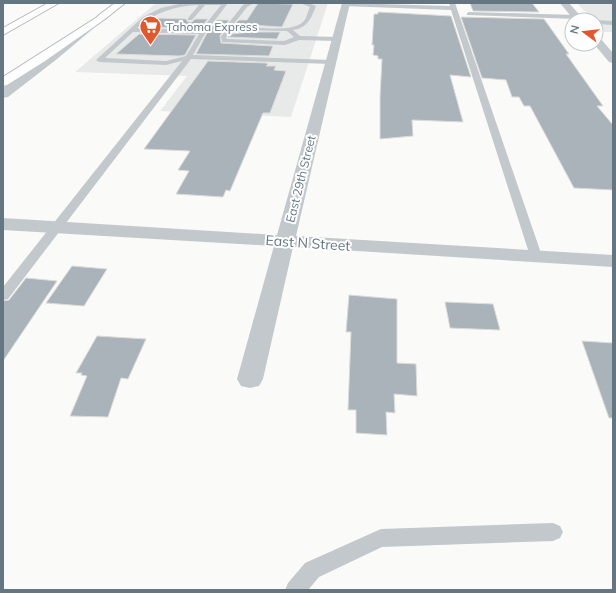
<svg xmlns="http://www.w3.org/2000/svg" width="616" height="593" viewBox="0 0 616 593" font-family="Mulish,sans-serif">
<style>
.built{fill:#e8e9e9}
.building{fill:#aab3b9;stroke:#dcdcda}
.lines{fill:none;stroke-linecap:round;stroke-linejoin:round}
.primary-casing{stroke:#b5babe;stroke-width:2}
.motorway-casing{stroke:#b4b9bd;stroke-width:2}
.service{fill:#c3c8cc;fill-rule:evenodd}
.minor{fill:#c3c8cc;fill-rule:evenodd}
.tertiary{fill:#c3c8cc;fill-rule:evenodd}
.primary{fill:#fff;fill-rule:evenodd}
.motorway{fill:#fff;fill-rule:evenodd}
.labels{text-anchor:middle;stroke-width:4;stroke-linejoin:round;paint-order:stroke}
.far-poi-label{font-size:12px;fill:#657683;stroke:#fff;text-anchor:start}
.far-street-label{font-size:12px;fill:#657683;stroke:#fff}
.street-label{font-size:14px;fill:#657683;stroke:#fff}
</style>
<rect width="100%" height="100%" fill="#fafaf8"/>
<path class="built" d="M156 3H328L291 117 160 111 187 76 75 72Z
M577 3H613V32H604L596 23V20H593Z"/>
<path class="building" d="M258 3 293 4 282 27 235 24 239 20H247Z
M470 3H532L539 12 473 11Z
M378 12 451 16 471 77 450 75 463 122 412 120 413 136 380 139V97L382 59H378V56L373 55 374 45H372L374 14H378Z
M461 17 544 19 569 54H566L603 106H597L613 125V190L574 188 530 106H524L519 97H512L506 80 482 78Z
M157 18 186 19 188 22H192L195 19H208L200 28 147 27Z
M217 20H229L226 25 228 28 220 35 221 43 273 46 269 56 196 54 207 33Z
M249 32H280L277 39 228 37 232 34Z
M139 34 196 35 185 55 179 56 116 54Z
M208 61 266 63 268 64 266 66H276L274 70 286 71 270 113H263L230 191 226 190 223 197 176 194 189 171 178 170 190 151 144 149Z
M72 266 107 269 84 306 46 303Z
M26 278 57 281 3 361V301L9 300Z
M349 295 397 299V363L416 364 417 396 394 394 395 413 386 412 387 435 356 433V410H348L351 332H346Z
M445 302 493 304 500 330 450 328Z
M97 336 146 339 128 379 121 378 108 417 70 416 87 376 81 375 82 373H76Z
M582 341 613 343V418H609Z"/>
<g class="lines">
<defs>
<path id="primary" d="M115 3H125L105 19H99L97 17 99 15Z"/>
<path id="motorway" d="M48 3H59L3 35V28Z
M102 14 105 15 107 17 105 19 45 61 7 85 3 86V77Z"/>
</defs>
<use href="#primary" class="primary-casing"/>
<use href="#motorway" class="motorway-casing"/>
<path class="service" d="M183 3H228L206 32 193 55 331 60 334 62 331 64 191 59 8 299 3 300V287L182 61 166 65 99 62 96 60 143 17 161 8ZM199 5 188 18V20H192L205 5H221L201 30 137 28C155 12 175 6 199 5ZM133 32 199 34 186 56 166 61 105 58Z
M247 3H254L247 7 233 25 237 27C254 25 291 35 304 21 307 17 308 11 310 7L300 3H309L316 6C311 19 307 28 293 30L300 36 337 37 340 39 337 41 299 40 285 45 222 42 221 36 227 30 231 29 227 25 243 5ZM249 30 287 31 294 37 284 41 227 39 226 37 231 33Z
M345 3 450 6 449 3H455L542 256 540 259H532L530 256 451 10 343 6V4Z
M469 12 576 15 579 17 576 19 467 15V13Z
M596 20 613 21V25L596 24Z
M553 523 560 526 563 532 560 538 553 541 382 547 319 577 308 590H285L288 583 305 563 381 529Z"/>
<path class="minor" d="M342 3H350L296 236 613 255V267L293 247 263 379 259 386 250 388 241 386 237 379 274 246 3 230V218L277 235Z
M560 3H569L584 20H574Z
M596 37 600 38 613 53V63L609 62 594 44H596Z"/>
<path class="tertiary" d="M92 22 95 23 97 25 95 27 57 59 8 97 3 98V88L49 55 89 23Z"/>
<use href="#primary" class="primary"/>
<use href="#motorway" class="motorway"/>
</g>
<defs>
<symbol id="supermarket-pin" viewBox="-11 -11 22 30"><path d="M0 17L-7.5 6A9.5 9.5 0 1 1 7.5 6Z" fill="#e4572e" stroke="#fff"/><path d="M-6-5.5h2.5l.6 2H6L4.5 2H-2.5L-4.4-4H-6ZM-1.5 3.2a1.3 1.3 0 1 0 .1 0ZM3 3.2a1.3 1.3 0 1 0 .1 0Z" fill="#fff"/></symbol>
</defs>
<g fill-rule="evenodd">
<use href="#supermarket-pin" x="138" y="14" width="25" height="34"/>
</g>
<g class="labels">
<g class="far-poi-label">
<text x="166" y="31">Tahoma Express</text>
</g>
<g class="far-street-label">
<text transform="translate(301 179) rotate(-76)" y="4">East 29th Street</text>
</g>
<g class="street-label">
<text transform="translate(308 243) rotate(4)" y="5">East N Street</text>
</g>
</g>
<rect width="616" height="593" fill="none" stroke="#657683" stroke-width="8"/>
<g transform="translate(584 32) rotate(285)"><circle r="19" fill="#ffffff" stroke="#c1c8cd"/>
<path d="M0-3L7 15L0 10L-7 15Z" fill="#e4572e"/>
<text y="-6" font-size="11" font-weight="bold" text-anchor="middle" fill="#657683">N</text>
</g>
</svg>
